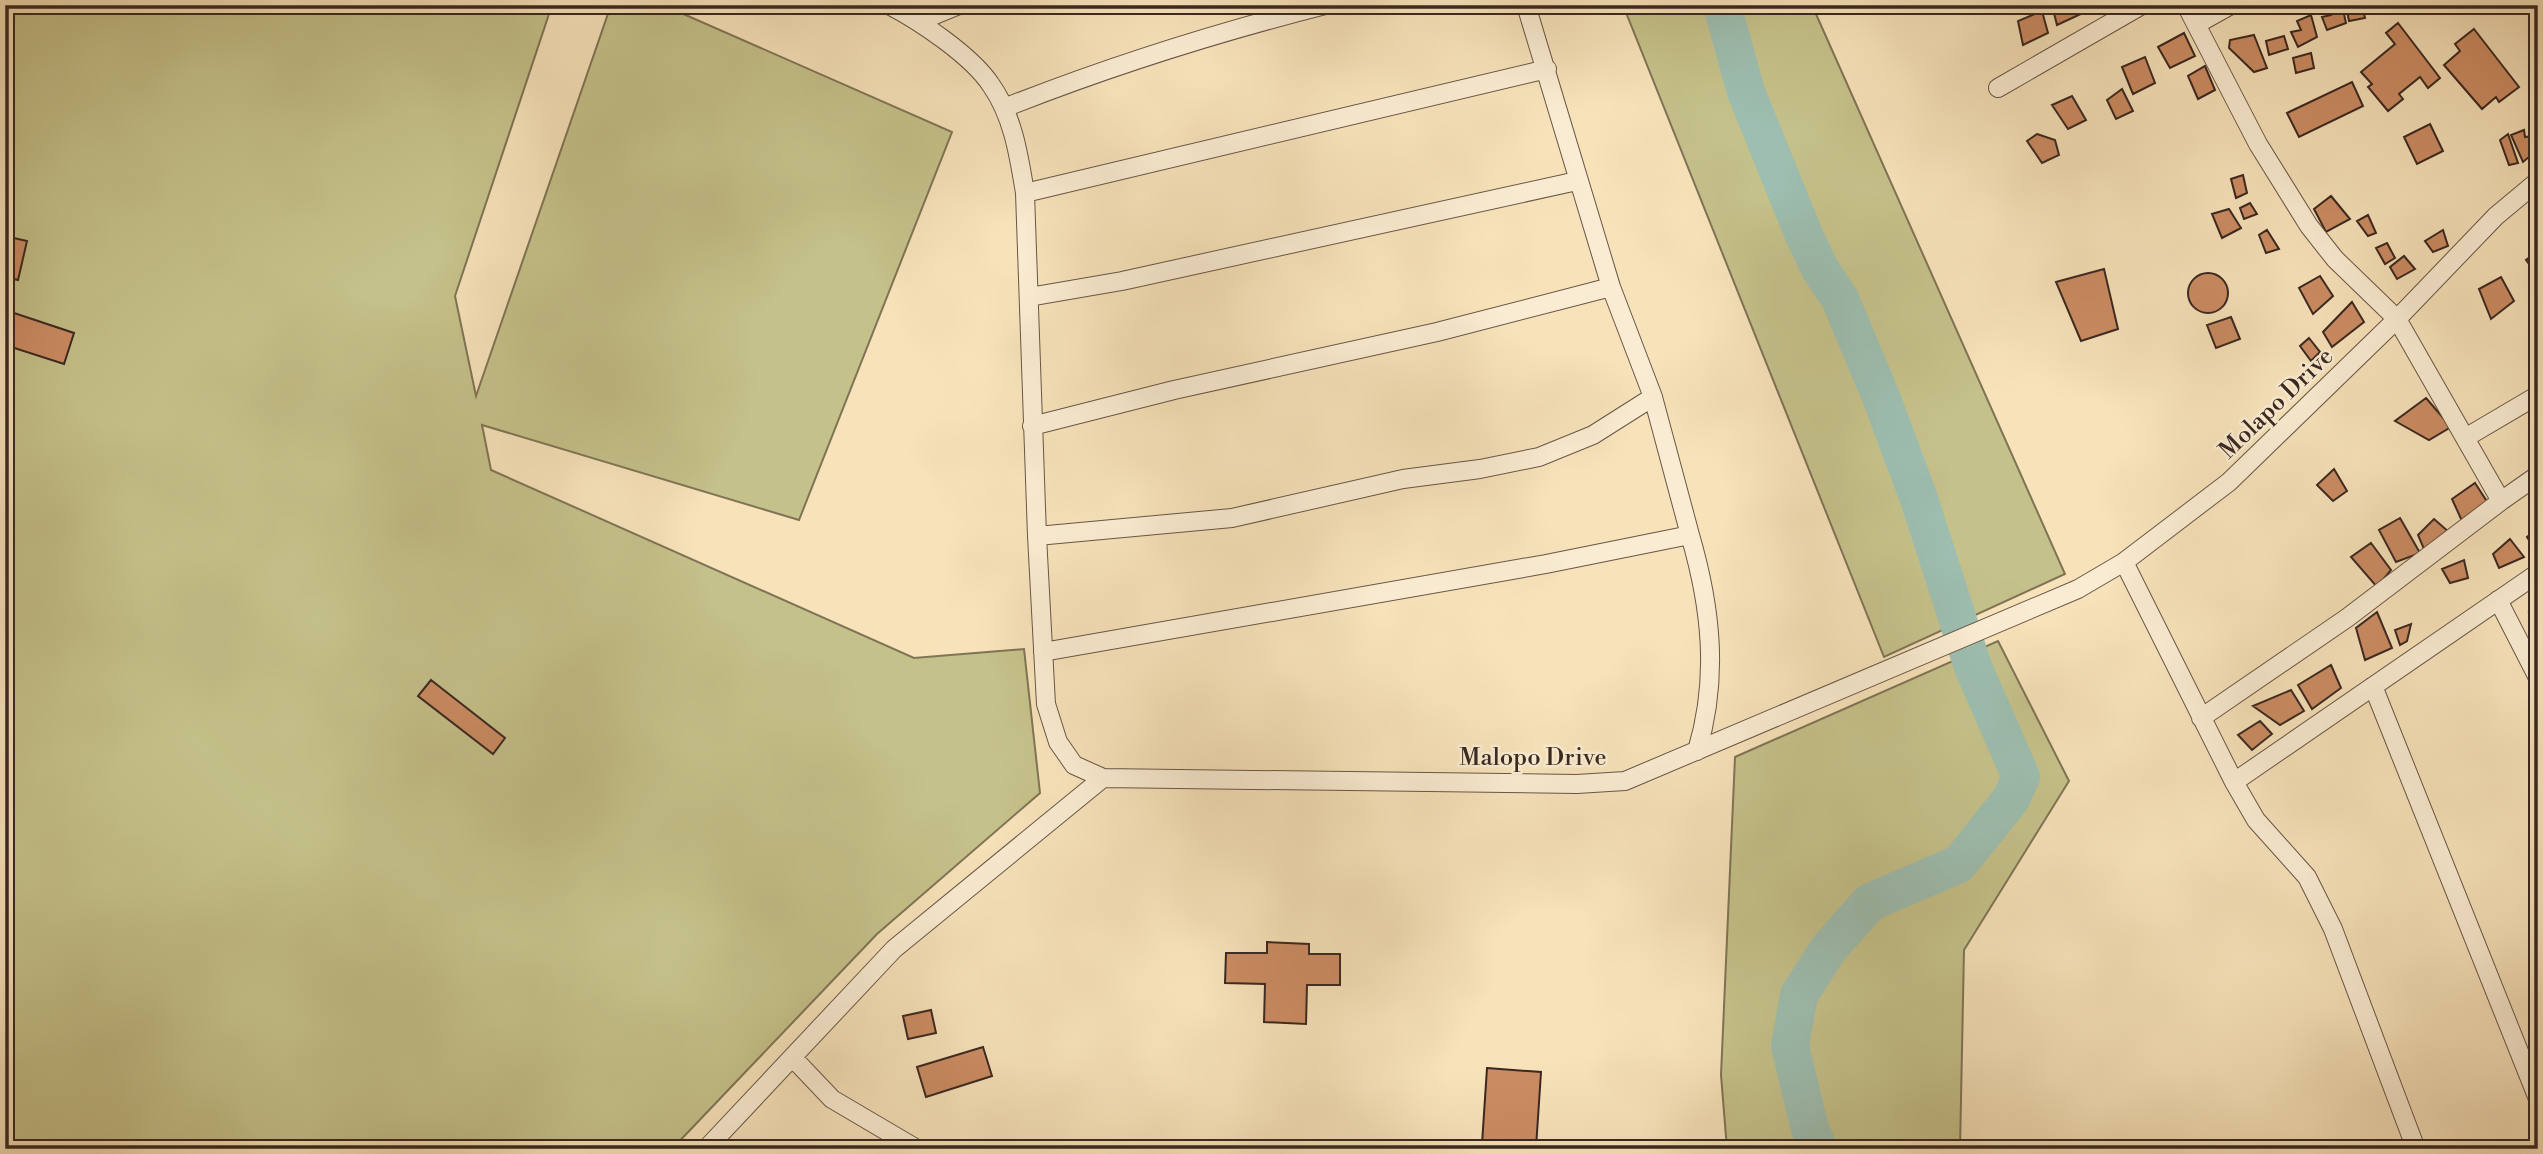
<svg xmlns="http://www.w3.org/2000/svg" width="2543" height="1154" viewBox="0 0 2543 1154" font-family="'Libre Bodoni',serif">
<style>
.green{fill:#c5c18a;stroke:#7f7456;stroke-width:2}
.lines{fill:none;stroke-linecap:round;stroke-linejoin:round}
.river{stroke:#9dbeb0;stroke-width:38}
.building{fill:#cc8c63;stroke:#392821;stroke-width:2}
.minor-casing{stroke:#685647;stroke-width:20}
.minor{stroke:#faecd2;stroke-width:18}
.labels{text-anchor:middle;stroke-width:5;stroke-linejoin:round;paint-order:stroke}
.street-label{font-size:24px;fill:#392821;stroke:#faecd2}
</style>
<rect width="100%" height="100%" fill="#f7e2ba"/>
<filter id="stains"><feTurbulence type="fractalNoise" baseFrequency=".00286" numOctaves="4"/><feColorMatrix values="0 0 0 0 .2 0 0 0 0 .09 0 0 0 0 .02 0 0 0 .5 -.17"/></filter>
<radialGradient id="worn" r=".72"><stop offset=".6" stop-color="#630" stop-opacity="0"/><stop offset="1" stop-color="#630" stop-opacity=".3"/></radialGradient>
<path class="green" d="M5 5H552L455 296 476 396 611 5H663L952 132 799 520 482 425 491 470 914 658 1024 649 1040 793 877 934 672 1149H5Z
M1623 5H1812L2065 574 1884 657Z
M1998 641 2069 781 1964 950 1960 1149H1727L1721 1075 1735 757Z"/>
<g class="lines">
<path class="river" d="M1722 5 1746 92 1804 235 1820 269 1840 299 1881 397 1919 499 1973 667 2021 777 2011 799 1959 864 1870 902 1829 948 1799 995 1790 1046 1810 1129 1819 1149"/>
</g>
<path class="building" d="M2052 5H2080L2083 13 2057 25Z
M2342 5 2346 23 2327 30 2322 17 2331 15 2328 7Z
M2362 5 2365 18 2349 21 2346 6Z
M2042 11 2048 33 2023 45 2018 21Z
M2311 15 2317 37 2298 47 2291 32 2301 30 2297 21Z
M2398 23 2440 78 2428 88 2420 77 2399 94 2403 99 2388 111 2368 87 2372 84 2361 72 2395 44 2386 33Z
M2474 29 2519 87 2499 102 2496 97 2482 109 2444 65 2460 51 2455 44Z
M2184 33 2195 56 2170 68 2158 47Z
M2254 35 2267 68 2254 72 2229 48 2230 40Z
M2284 36 2288 49 2269 55 2266 41Z
M2311 53 2314 68 2296 73 2293 58Z
M2145 57 2155 83 2133 94 2122 67Z
M2205 66 2215 90 2198 99 2188 76Z
M2352 82 2363 106 2299 137 2287 113Z
M2122 89 2133 111 2116 119 2107 100Z
M2072 96 2086 120 2068 129 2052 105Z
M2430 124 2443 151 2417 164 2404 137Z
M2524 130 2525 137 2532 136 2536 151 2523 162 2511 135Z
M2037 134 2055 140 2059 155 2042 163 2027 141Z
M2508 134 2518 163 2509 165 2500 140Z
M2243 175 2247 193 2236 198 2231 179Z
M2331 196 2350 219 2326 232 2314 209Z
M2250 203 2257 214 2244 219 2240 208Z
M2229 209 2241 228 2222 238 2212 214Z
M2368 215 2376 233 2368 236 2357 221Z
M2267 230 2279 249 2266 253 2259 235Z
M2443 230 2448 246 2433 252 2425 241Z
M5 236 27 241 18 280 5 277Z
M2387 243 2395 258 2385 264 2376 248Z
M2538 251V276L2526 260Z
M2404 256 2415 269 2397 279 2390 267Z
M2104 269 2118 329 2081 341 2056 282Z
M2188 293a20 20 0 1 1 40 0a20 20 0 1 1-40 0Z
M2320 276 2333 296 2313 314 2299 288Z
M2501 277 2514 301 2491 319 2479 289Z
M2352 302 2364 322 2332 347 2323 332Z
M5 310 74 333 64 364 5 345Z
M2231 317 2240 339 2216 348 2207 325Z
M2309 338 2320 352 2311 361 2300 346Z
M2426 398 2451 427 2429 440 2395 421Z
M2334 469 2347 491 2333 501 2317 485Z
M2475 483 2488 503 2462 521 2452 499Z
M2535 516H2538V554L2527 537 2537 529Z
M2400 518 2420 553 2396 562 2379 530Z
M2434 519 2450 533 2424 549 2418 535Z
M2510 539 2524 557 2499 568 2493 554Z
M2371 543 2391 570 2377 587 2351 557Z
M2464 560 2468 578 2450 583 2442 569Z
M2538 606V623L2529 612Z
M2377 612 2392 648 2365 660 2356 628Z
M2411 624 2407 641 2400 645 2395 630Z
M2331 665 2341 688 2312 709 2298 685Z
M431 680 505 738 493 754 418 696Z
M2291 690 2304 711 2280 725 2253 706Z
M2260 721 2272 734 2252 750 2238 735Z
M1267 942 1309 944V954H1340V985H1307L1306 1024 1264 1022 1265 984 1225 983 1226 953H1267Z
M931 1010 936 1033 908 1039 903 1016Z
M983 1047 992 1076 926 1097 917 1067Z
M1487 1068 1541 1072 1536 1148 1482 1144Z"/>
<g class="lines">
<defs>
<path id="minor" d="M889 5C920 21 972 56 991 85 1013 116 1019 156 1025 193L1037 536 1046 704 1058 742 1074 765 1103 778 1577 784 1625 781 2078 589 2124 562 2229 482 2397 319 2496 216 2538 181
M2186 5 2258 144 2309 226 2335 259 2397 319 2501 501 2347 618 2201 718
M920 21 959 5
M2197 24 2231 5
M1998 88 2142 5
M1004 108C1110 66 1215 33 1325 5
M1025 193 1547 69
M1029 297 1122 281 1577 181
M1032 426 1174 390 1437 332 1611 287 1526 5
M2465 438 2538 395
M2501 501 2538 475
M1690 535C1711 607 1719 678 1697 751
M1037 536 1232 518 1403 479 1480 469 1539 457 1593 435 1653 397
M2124 562 2234 782 2256 820 2307 877 2333 929 2416 1149
M2498 600 2538 678
M1043 652 1546 564 1690 535 1653 397 1611 287
M2373 686 2538 1099
M2234 782 2538 573
M794 1059 832 1099 917 1149
M706 1149 894 949 1103 778"/>
</defs>
<use href="#minor" class="minor-casing"/>
<use href="#minor" class="minor"/>
</g>
<g class="labels">
<g class="street-label">
<text transform="translate(2276 403) rotate(-44)" y="8">Molapo Drive</text>
<text x="1533" y="765">Malopo Drive</text>
</g>
</g>
<rect width="2543" height="1154" fill="none" stroke="#f7e2ba" stroke-width="28"/>
<rect x="7" y="7" width="2529" height="1140" fill="none" stroke="#392821" stroke-width="3.5"/>
<rect x="14" y="14" width="2515" height="1126" fill="none" stroke="#392821" stroke-width="2"/>
<rect width="100%" height="100%" filter="url(#stains)"/>
<rect width="100%" height="100%" fill="url(#worn)"/>
</svg>
